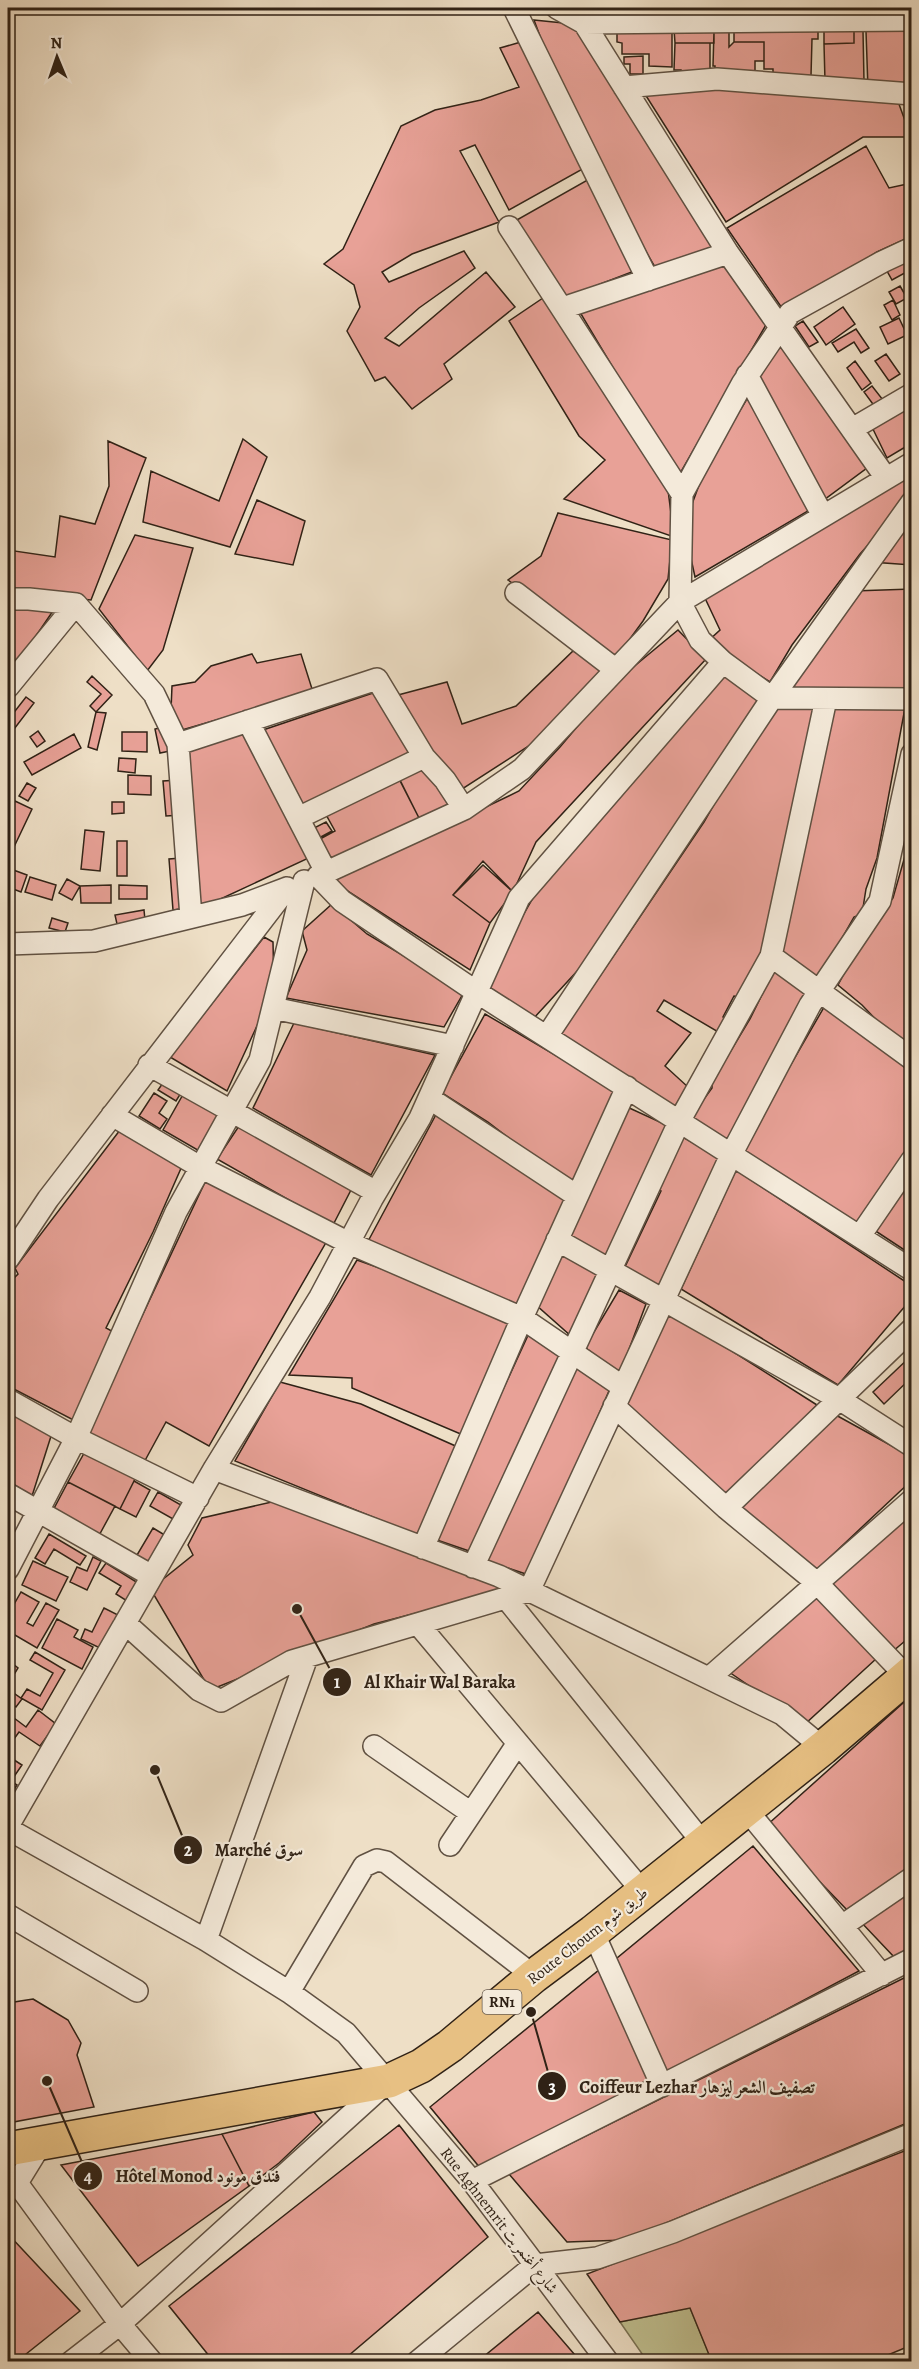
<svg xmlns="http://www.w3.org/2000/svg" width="919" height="2369" viewBox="0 0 919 2369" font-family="Alegreya,Amiri,serif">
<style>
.green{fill:#c0c090;stroke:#787153;stroke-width:1.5}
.building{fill:#e8a197;stroke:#302216;stroke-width:1.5}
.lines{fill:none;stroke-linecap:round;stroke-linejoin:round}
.street-casing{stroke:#605142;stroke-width:24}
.highway-casing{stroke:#302216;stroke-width:36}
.street{stroke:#f4eada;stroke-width:21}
.highway{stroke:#e7c083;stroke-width:33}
.labels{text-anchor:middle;stroke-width:4.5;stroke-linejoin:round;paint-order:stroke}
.shield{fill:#f4eada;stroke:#6b5e51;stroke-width:1.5}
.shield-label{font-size:15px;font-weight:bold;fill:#302216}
.street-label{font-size:16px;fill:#302216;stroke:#f4eada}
.leader{fill:none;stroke:#302216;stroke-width:2}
.callout-dot{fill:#302216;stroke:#f4eada;stroke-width:2}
.mark-label{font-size:18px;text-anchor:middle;font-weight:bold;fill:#fff}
.callout-label{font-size:18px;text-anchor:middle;font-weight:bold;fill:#302216;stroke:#f4eada;stroke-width:4.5;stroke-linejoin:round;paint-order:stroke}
</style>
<rect width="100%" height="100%" fill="#eedfc6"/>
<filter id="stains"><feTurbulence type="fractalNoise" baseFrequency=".00333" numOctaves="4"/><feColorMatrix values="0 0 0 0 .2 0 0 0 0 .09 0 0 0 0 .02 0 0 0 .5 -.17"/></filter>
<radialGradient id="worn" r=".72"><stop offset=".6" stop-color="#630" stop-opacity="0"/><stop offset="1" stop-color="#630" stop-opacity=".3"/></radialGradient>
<path class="green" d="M690 2308 712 2361H647L620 2322Z"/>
<path class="building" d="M534 20 573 24 721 249 659 274 575 130Z
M674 29 714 31V43H675Z
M734 30 818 31V39H812L811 76H773V69H764V42H734Z
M912 30V88L868 89 866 31Z
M617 31H672V67L649 66V54H622V43L617 42Z
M714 31H729V47L734 42H764V61H755V78H715V66H713Z
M824 31H854V43L824 44Z
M854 31H863L864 81H825L824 44 854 43Z
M521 42 588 166 509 210 475 145 460 151 499 222 412 254 382 272 389 282 464 251 475 268 419 308 385 338 399 346 486 272 515 307 444 364 452 379 412 409 385 377 375 381 347 331 360 307 354 285 324 264 343 249 401 126 435 110 481 100 519 87 500 48Z
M675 43H710V75H681V70H674Z
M643 56V74H630V64H624V57Z
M703 82 896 96 911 137H863L726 222 643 91Z
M866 146 889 188 912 183V236L877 252 784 311 727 228Z
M591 178 637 270 564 298 515 221Z
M912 257V269L892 280 887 271Z
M728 262 770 318 678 477 578 309Z
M900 286 907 298 896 304 889 292Z
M543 298 668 490 674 537 564 499 605 460 579 436 509 321Z
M893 300 900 315 892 320 884 305Z
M843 307 855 324 826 345 814 327Z
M899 318 907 335 888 344 880 327Z
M803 321 818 342 809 347 795 326Z
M856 329 869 348 861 353 854 342 838 352 832 343Z
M788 334 875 462 821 502 756 375Z
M886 354 900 374 889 381 875 361Z
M855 361 871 383 862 390 847 368Z
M872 386 883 400 878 411 864 392Z
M753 389 813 508 695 577 684 526 706 466Z
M912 403V443L887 458 869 421Z
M243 439 267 457 230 547 143 522 151 471 219 501Z
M108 441 146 458 91 600 8 592V550L55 557 60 516 95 524 109 486Z
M912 467V496L860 554 792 645 770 682 707 642 720 630 704 596Z
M257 500 305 521 293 565 235 554Z
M912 512V565L871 562Z
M558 513 672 540 668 579 643 621 616 658 508 580 541 556Z
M135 535 193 548 163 650 147 671 99 609Z
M912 589V691H781L853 591Z
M8 603 55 608 8 677Z
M678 630 706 659 536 842 513 892 483 861 453 895 490 923 470 970 332 881 519 791 560 747 614 683Z
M573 651 605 667 538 740 456 793 398 695 447 682 462 724 516 706Z
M252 654 257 663 301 654 313 692 182 730 171 710 172 686 195 682 211 666Z
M725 669 765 697 591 956 533 1019 484 983 552 865Z
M92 676 112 695 96 712 90 706 101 694 87 682Z
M373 693 415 754 303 804 263 730Z
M26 697 34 703 8 737V720Z
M770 706 819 707 767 946 747 998 734 996 723 1017 733 1022 725 1036 664 1000 657 1011 691 1033 665 1066 688 1087 673 1109 560 1035 704 822Z
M832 708H905L877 858 866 889 862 914 854 917 817 982 776 957Z
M96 712 106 713 97 750 88 747Z
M164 727 170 751 160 753 155 729Z
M247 730 313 856 199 909 188 746Z
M38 731 45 741 37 747 30 737Z
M122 732H147V752L122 751Z
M74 734 81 748 32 775 24 762Z
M119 758 136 759 135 773 118 771Z
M426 765 449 804 420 820 399 778Z
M128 775 151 776V795L128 794Z
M397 775 420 820 333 864 320 839 335 831 324 811Z
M178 780 182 815 166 816 163 781Z
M27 783 36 788 28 801 19 796Z
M15 801 32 809 14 847 8 843V817Z
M112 802H124V813L112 814Z
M912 820V1045L884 1028 862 1005 838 985 861 941 893 898 911 835 907 821Z
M326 822 332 831 319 838 314 828Z
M85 830 104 832 100 871 81 869Z
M117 841H127V876H117Z
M181 858 185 909 173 910 169 859Z
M483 865 513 892 490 923 453 895Z
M8 868 27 875 21 892 8 887Z
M30 877 56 885 52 900 25 892Z
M67 879 80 886 72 900 59 893Z
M111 885V903H81L80 886Z
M119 885 147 886V899H119Z
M332 904 367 934 464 992 444 1027 286 998 307 950 302 931Z
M144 910 145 920 117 924 115 915Z
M52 918 68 923 65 932 49 928Z
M264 937 273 942 274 989 227 1091 170 1057Z
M777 964 811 986 731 1146 686 1118 696 1110 712 1088V1082L750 1019Z
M827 1002 892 1053 912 1075V1153L857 1226 742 1149Z
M485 1014 620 1093 571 1186 488 1122 442 1093Z
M294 1023 435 1055 371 1175 253 1108Z
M167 1077 184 1088 176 1101 158 1090Z
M185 1091 223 1112 201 1152 163 1130Z
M154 1093 167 1101 159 1113 167 1119 160 1129 139 1116Z
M625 1106 673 1128 606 1263 564 1236Z
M439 1109 571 1196 519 1307 366 1245Z
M241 1123 353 1186 333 1225 217 1159Z
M120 1130 182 1166 153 1232 106 1328 119 1335 81 1424 8 1386V1276L13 1279 18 1274 15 1268Z
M681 1136 720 1158 658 1289 624 1269 661 1191 655 1186Z
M736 1170 912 1286V1298L838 1385 681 1289Z
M912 1170V1255L868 1226Z
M206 1180 328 1239 209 1446 166 1422 142 1466 87 1433Z
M563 1254 605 1271 571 1336 535 1304Z
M357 1260 514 1316 463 1435 352 1388V1378L289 1375Z
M619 1290 646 1304 619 1376 585 1347Z
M667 1313 732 1351 817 1405 727 1498 621 1402Z
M530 1331 568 1350 478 1554 434 1539Z
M912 1355V1377L884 1404 873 1392Z
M574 1357 612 1384 529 1575 486 1561Z
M280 1382 361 1404 460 1448 422 1537 235 1461Z
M8 1407 52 1433 32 1496 8 1481Z
M834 1414 912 1457V1480L810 1576 738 1504Z
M87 1448 137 1475 120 1509 68 1482Z
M134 1481 150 1490 136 1517 120 1509Z
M68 1482 115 1506 96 1541 50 1516Z
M158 1492 181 1505 173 1519 150 1506Z
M285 1499 506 1590 374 1624 210 1690 154 1595 162 1580 193 1555 188 1545 202 1518Z
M912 1512V1635L892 1652 822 1585Z
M153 1528 168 1537 149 1569 134 1560Z
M49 1534 86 1556 80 1565 54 1549 45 1564 35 1558Z
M93 1557 101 1561 87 1590 70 1582 77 1567 87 1571Z
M33 1561 68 1577 56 1601 22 1585Z
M106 1563 138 1583 127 1601 116 1594 121 1586 99 1573Z
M21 1592 39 1602 27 1623 33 1626 46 1603 59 1610 37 1648 8 1631V1615Z
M816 1593 877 1658 805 1724 729 1672Z
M104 1608 118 1615 102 1649 81 1639 85 1629 92 1632Z
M57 1619 78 1630 74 1637 93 1647 82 1669 42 1648Z
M35 1652 65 1670 42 1710 21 1698 27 1689 40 1696 53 1673 30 1660Z
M8 1660 18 1668 12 1678 8 1675Z
M8 1689 22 1699 16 1707 8 1701Z
M912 1695V1873L849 1912 766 1826Z
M38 1710 56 1724 40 1746 19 1732 14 1739 8 1735V1727L14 1718 26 1727Z
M8 1756 22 1765 11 1781 17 1785 8 1799Z
M753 1846 859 1971 664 2074 611 1963Z
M912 1889V1950L896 1959 859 1920Z
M599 1970 655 2080 481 2169 430 2107Z
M912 1974V2121L625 2240 567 2242 509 2174Z
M33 1999 68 2020 81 2043 77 2055 94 2107 8 2123V2003Z
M314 2112 322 2122 279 2163 249 2186 222 2134Z
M399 2125 488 2237 341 2362H214L169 2306Z
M222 2134 249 2186 138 2266 61 2165Z
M912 2148V2345L871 2362H712L690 2308 620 2322 587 2274Z
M8 2234 80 2311 16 2362H8Z
M538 2312 581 2362H477Z"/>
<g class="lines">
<defs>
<path id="street" d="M514 8 648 280
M557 8 584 23 728 253 886 478
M584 23 912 20
M624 87 717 79 912 94
M509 227 682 494 680 602 700 640 723 662 772 698 912 699
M563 308 728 253
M747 375 823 516
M852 429 912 394
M912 463 680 602 522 769 464 809 318 876 342 901 475 991 912 1270
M682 494 742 384 790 313 882 262 912 248
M516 593 615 669
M8 599H29L76 604 154 694 178 744 191 917
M8 687 76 604
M248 721 326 872
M178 744 377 679 424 757 445 780 464 809
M298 818 424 757
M8 944 94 941 242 905 287 888
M771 956 912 1059
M273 1008 453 1046
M547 1036 772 698 912 502
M149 1065 376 1192
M429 1098 577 1196
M112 1115 200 1167 349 1243 522 1318 623 1387
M860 1236 912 1160
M557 1240 839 1399 912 1446
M8 1259 48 1199 287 888
M8 1400 76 1438 198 1498
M614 1406 726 1508 817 1583 906 1676
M214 1469 499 1576 782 1714 823 1748
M8 1494 152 1576
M726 1508 912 1329
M423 1548 522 1318 627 1087
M473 1567 680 1120 771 956 826 699
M8 1569 76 1438 176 1212 260 1060 304 881
M506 1598 703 1843
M125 1623 199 1690 221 1701 292 1661 529 1591 732 1153 810 1005 880 901 912 754
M418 1624 643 1892
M709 1678 912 1500
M374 1746 471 1813
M746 1809 882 1975
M8 1826 214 1469 320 1297 372 1199 420 1118 519 898 723 662
M8 1829 206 1940 289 1992 346 2033 472 2181 608 2362
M450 1845 518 1743
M8 1915 137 1991
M842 1926 912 1878
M593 1932 662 2086
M206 1940 307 1657
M289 1992 364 1866 377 1860 386 1862 534 1976
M472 2181 912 1959
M17 2183 120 2324 152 2362
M8 2184 17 2183 41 2144
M71 2362 120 2324 386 2083
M417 2362 535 2265 597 2258 673 2232 912 2134
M911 2362 912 2361"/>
<path id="highway" d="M8 2149 389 2081 421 2066 450 2046 534 1976 593 1932 823 1748 912 1672"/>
</defs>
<use href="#street" class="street-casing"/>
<use href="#highway" class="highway-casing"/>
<use href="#street" class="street"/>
<use href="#highway" class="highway"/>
</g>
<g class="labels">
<rect class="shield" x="482.5" y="1990" width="39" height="24" rx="4.5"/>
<g class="shield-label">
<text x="502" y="2007">RN1</text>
</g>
<g class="street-label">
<text transform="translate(587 1935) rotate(-38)" y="6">Route Choum طريق شوم</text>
<text transform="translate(500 2220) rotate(52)" y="6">Rue Aghnemrit شارع أغنمريت</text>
</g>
</g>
<path class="leader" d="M297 1609L337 1682M155 1770L188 1850M531 2012L552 2086M47 2081L88 2176"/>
<g class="callout-dot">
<circle cx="297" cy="1609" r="6"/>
<circle cx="155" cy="1770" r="6"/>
<circle cx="531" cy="2012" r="6"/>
<circle cx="47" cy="2081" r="6"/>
<circle cx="337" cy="1682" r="15"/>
<circle cx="188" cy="1850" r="15"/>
<circle cx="552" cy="2086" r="15"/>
<circle cx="88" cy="2176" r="15"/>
</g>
<g class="mark-label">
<text x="337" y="1688">1</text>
<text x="188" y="1856">2</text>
<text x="552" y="2093">3</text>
<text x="88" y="2182">4</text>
</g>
<g class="callout-label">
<text x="440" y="1688">Al Khair Wal Baraka</text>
<text x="259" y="1856">Marché سوق</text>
<text x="697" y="2093">Coiffeur Lezhar تصفيف الشعر ليزهار</text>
<text x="198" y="2182">Hôtel Monod فندق مونود</text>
</g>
<rect width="919" height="2369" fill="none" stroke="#eedfc6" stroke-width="30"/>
<rect x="9" y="9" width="901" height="2351" fill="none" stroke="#302216" stroke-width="3"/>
<rect x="15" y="15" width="889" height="2339" fill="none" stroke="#302216" stroke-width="1.5"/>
<g transform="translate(57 57) rotate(358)" stroke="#f4eada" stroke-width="4.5" paint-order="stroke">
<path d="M0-4.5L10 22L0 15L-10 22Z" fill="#302216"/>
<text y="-9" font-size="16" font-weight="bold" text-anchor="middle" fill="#302216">N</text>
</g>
<rect width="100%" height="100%" filter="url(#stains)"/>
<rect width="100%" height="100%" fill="url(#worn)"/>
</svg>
